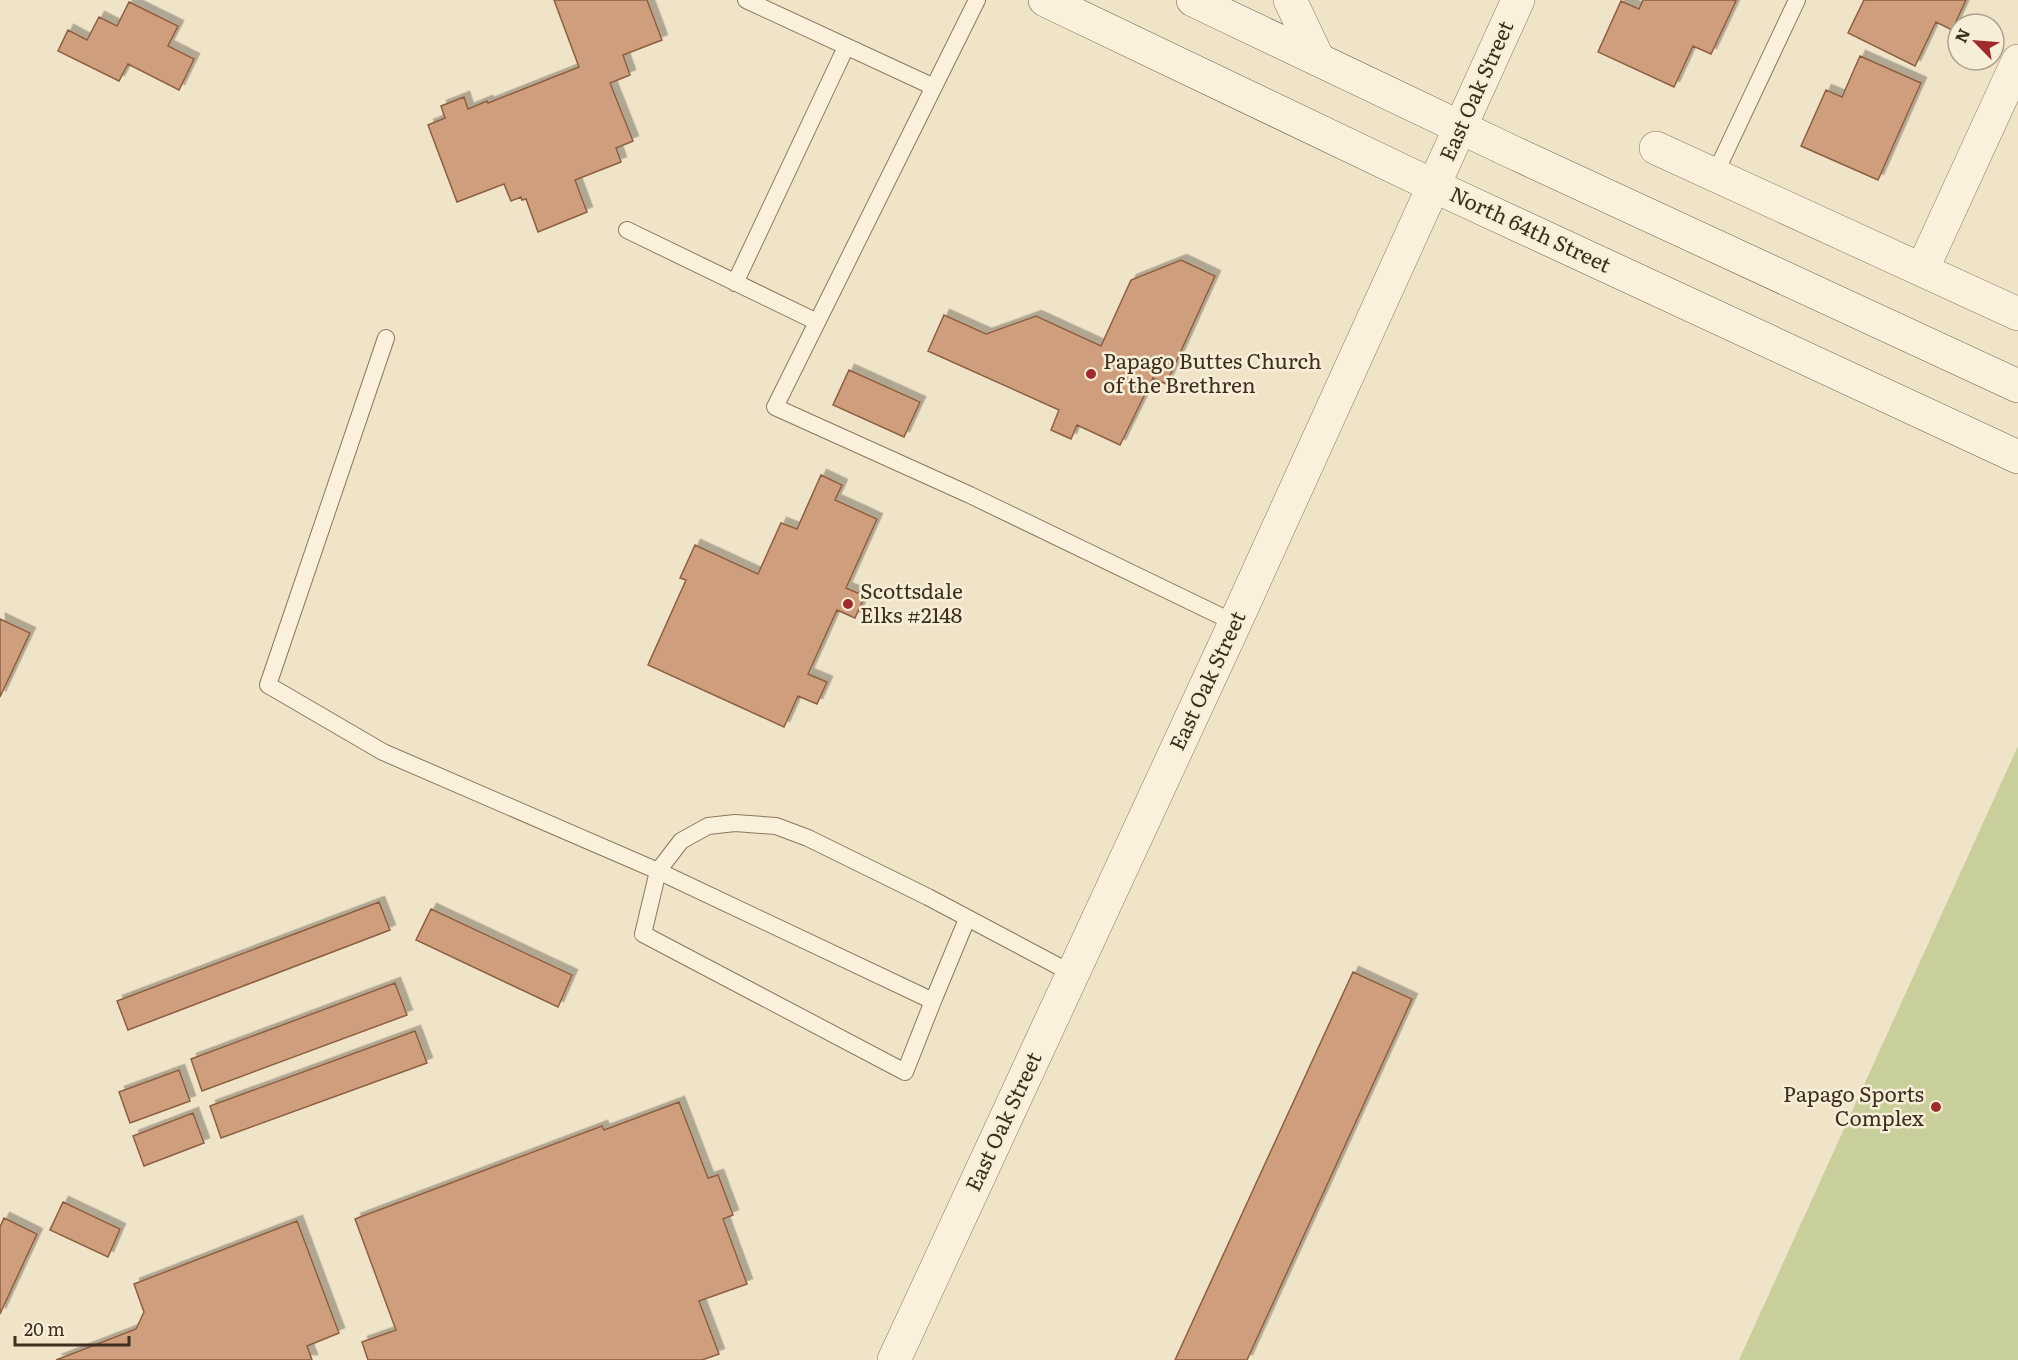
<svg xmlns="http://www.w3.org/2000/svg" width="2018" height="1360" viewBox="0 0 2018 1360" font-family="Literata,serif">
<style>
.green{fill:#c9cf9b}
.building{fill:#cf9f7d;stroke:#8d5f41;stroke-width:1.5;filter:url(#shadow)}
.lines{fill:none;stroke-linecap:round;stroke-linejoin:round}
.service-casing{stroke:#8d765c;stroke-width:18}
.minor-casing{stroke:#8d765c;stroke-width:34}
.tertiary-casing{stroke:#8d765c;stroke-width:34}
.secondary-casing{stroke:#6f573f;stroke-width:34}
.service{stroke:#faf1dc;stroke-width:16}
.minor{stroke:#faf1dc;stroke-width:33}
.tertiary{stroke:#faf1dc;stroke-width:33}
.secondary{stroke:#faf1dc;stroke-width:33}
.poi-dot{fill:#9e2a2b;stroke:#f7eed8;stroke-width:2}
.labels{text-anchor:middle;stroke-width:5;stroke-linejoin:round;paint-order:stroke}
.street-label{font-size:21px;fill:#3d2e20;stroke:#f7eed8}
.poi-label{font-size:21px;fill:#3d2e20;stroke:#f7eed8;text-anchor:start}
</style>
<defs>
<filter id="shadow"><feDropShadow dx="5.5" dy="-5.5" stdDeviation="0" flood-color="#0004"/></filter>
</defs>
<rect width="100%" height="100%" fill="#f0e4c8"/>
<path class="green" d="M2018 746V1360H1739Z"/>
<path class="building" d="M554 0H647L662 40 623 55 630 75 610 83 633 141 616 148 621 162 575 180 587 212 538 232 526 199 522 200 521 197 511 201 504 184 457 202 428 125 445 118 441 106 464 97 468 109 487 101 488 103 579 67Z
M1643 0H1733L1736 1 1711 54 1693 46 1674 87 1598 52 1621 1 1639 9Z
M1864 0H1966L1952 30 1936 22 1915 66 1848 33Z
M129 2 178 26 168 46 194 59 179 90 128 64 119 81 58 51 68 30 87 40 99 17 117 26Z
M1860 56 1921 83 1878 180 1801 146 1826 90 1842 97Z
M1181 260 1215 276 1166 384 1153 378 1120 445 1077 425 1071 439 1051 430 1059 410 928 351 944 315 986 334 1036 316 1101 346 1131 280Z
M849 370 920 402 904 437 833 405Z
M821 475 842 485 835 500 877 519 846 588 865 596 855 618 837 610 808 674 827 682 817 704 798 696 784 727 648 665 686 580 680 578 695 545 758 574 781 523 797 529Z
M0 619 30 633 0 697Z
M379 902 390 930 128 1030 117 1001Z
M431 909 572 975 558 1007 416 940Z
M1353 972 1412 999 1247 1360H1175Z
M395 983 407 1015 202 1091 191 1059Z
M415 1031 427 1063 221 1138 210 1106Z
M179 1070 190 1101 130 1123 119 1092Z
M679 1102 708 1178 718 1175 733 1215 723 1219 747 1284 699 1301 719 1354 702 1360H368L362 1342 396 1330 355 1219 602 1126 604 1130Z
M193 1113 204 1143 144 1166 133 1136Z
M63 1202 120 1229 108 1257 50 1230Z
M4 1218 37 1234 0 1314V1227Z
M297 1221 339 1333 307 1346 312 1360H56L136 1329 144 1312 134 1284Z"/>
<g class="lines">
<defs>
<path id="service" d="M746 0 934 87
M977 0 775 407 970 495 1235 623
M1715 174 1797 0
M627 230 817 322
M735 283 846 47
M386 338 268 685 383 752 658 871 681 841 708 826 735 823 776 826 808 838 928 897 1073 974
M658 871 933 1001 905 1072 643 934Z
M933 1001 967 919"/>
<path id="minor" d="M1290 0 1318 59
M1656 148 2018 314
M1922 270 2018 61"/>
<path id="tertiary" d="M894 1360 1235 623 1518 0"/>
<path id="secondary" d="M1045 0 1434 186 2018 457
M1193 0 1510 151 2018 386"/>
</defs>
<use href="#service" class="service-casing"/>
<use href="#minor" class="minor-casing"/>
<use href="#tertiary" class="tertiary-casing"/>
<use href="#secondary" class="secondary-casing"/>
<use href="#service" class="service"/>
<use href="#minor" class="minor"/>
<use href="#tertiary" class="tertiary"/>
<use href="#secondary" class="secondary"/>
</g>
<g class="poi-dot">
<circle cx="1091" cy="374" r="6"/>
<circle cx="848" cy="604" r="6"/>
<circle cx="1936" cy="1107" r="6"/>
</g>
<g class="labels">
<g class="street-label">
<text transform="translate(1477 91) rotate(-66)" y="7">East Oak Street</text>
<text transform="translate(1530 230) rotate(25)" y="7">North 64th Street</text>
<text transform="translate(1208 681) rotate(-65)" y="7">East Oak Street</text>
<text transform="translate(1004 1122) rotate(-65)" y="7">East Oak Street</text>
</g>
<g class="poi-label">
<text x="1103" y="369">Papago Buttes Church<tspan x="1103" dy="24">of the Brethren</tspan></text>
<text x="860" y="599">Scottsdale<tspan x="860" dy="24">Elks #2148</tspan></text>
<text x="1924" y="1102" text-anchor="end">Papago Sports<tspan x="1924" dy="24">Complex</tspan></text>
</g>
</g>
<g transform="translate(1976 42) rotate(295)"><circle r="28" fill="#f7eed8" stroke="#ada18e" stroke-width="1.5"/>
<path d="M0-4.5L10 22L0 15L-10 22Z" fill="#9e2a2b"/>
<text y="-9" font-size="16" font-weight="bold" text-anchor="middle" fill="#3d2e20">N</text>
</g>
<path d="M15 1336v9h114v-9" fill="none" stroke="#3d2e20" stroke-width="3"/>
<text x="24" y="1336" font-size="18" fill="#3d2e20" stroke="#f7eed8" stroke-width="4.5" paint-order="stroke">20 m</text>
</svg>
